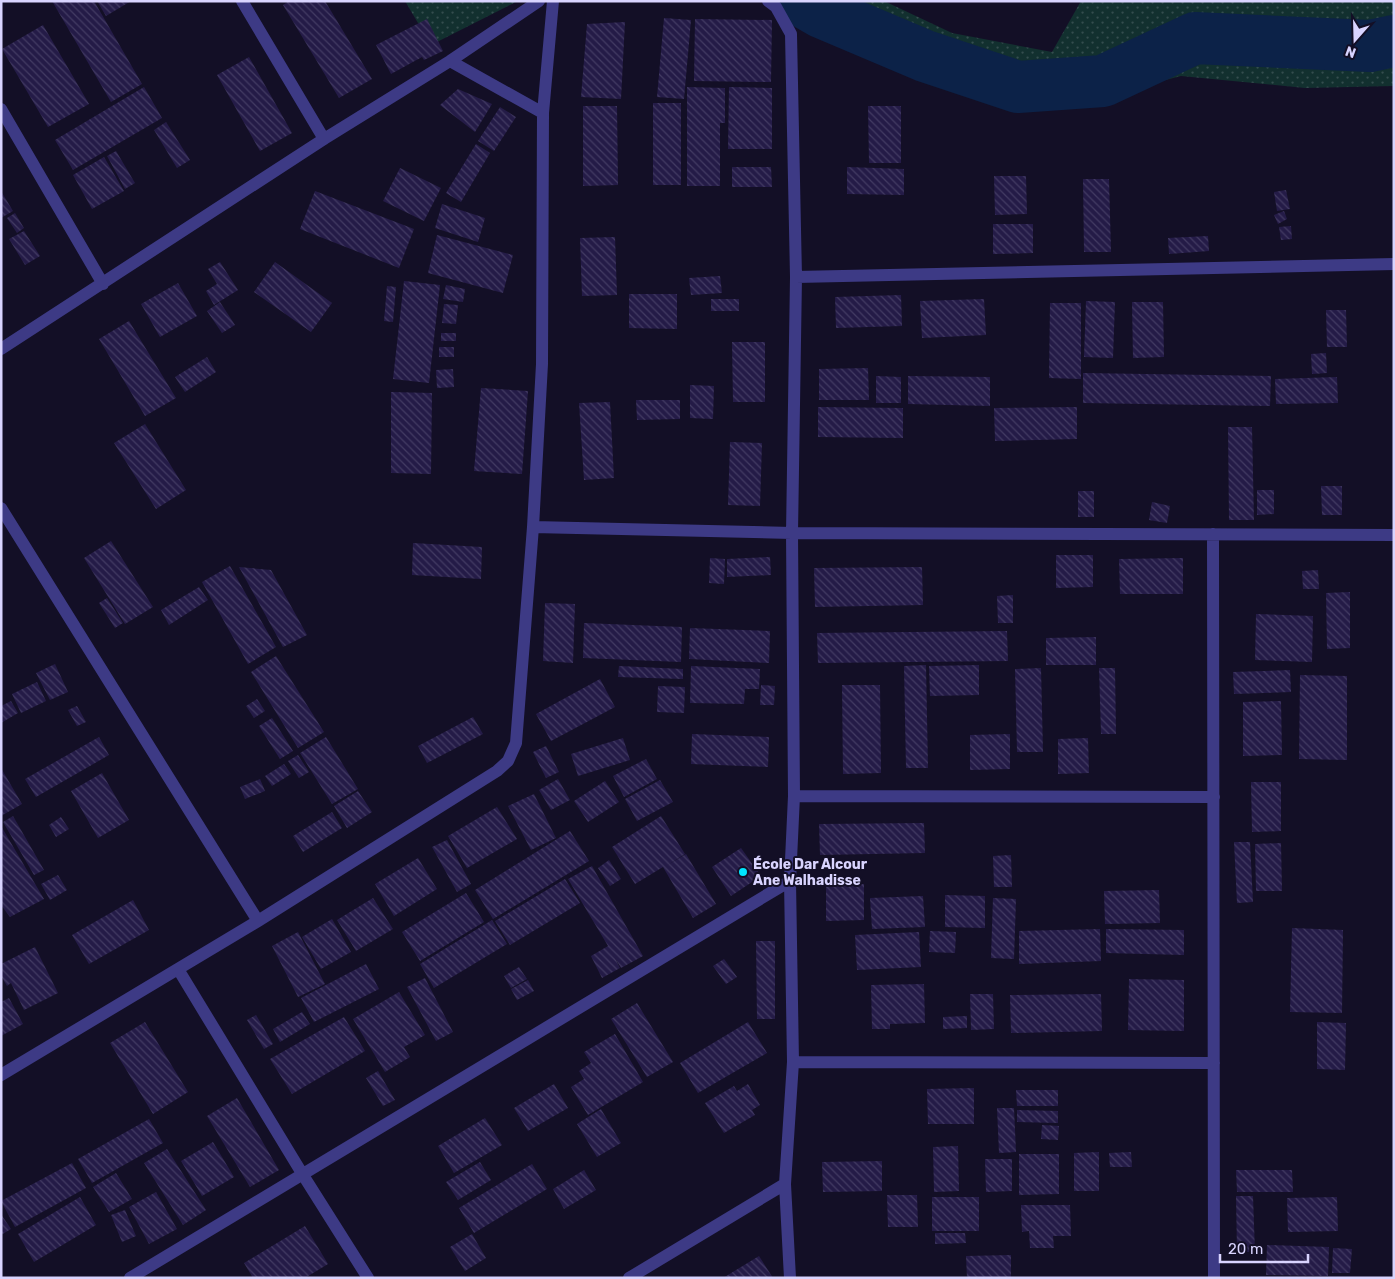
<svg xmlns="http://www.w3.org/2000/svg" width="1395" height="1279" viewBox="0 0 1395 1279" font-family="Rubik,sans-serif">
<style>
.grass{fill:url(#grass-dots)}
.lines{fill:none;stroke-linecap:round;stroke-linejoin:round}
.river{stroke:#0c2248;stroke-width:52}
.building{fill:url(#building-back-hatch)}
.minor{stroke:#3d3a85;stroke-width:12}
.poi-dot{fill:#00e5ff;stroke:#130f26;stroke-width:2}
.labels{text-anchor:middle;stroke-width:4;stroke-linejoin:round;paint-order:stroke}
.poi-label{font-size:14px;font-weight:bold;fill:#d9d4ff;stroke:#130f26;text-anchor:start}
</style>
<defs>
<pattern id="grass-dots" width="8" height="8" patternUnits="userSpaceOnUse" patternTransform="scale(1.25)"><rect width="8" height="8" fill="#12302f"/><path d="M2 2h.1M6 6h.1" fill="none" stroke="#344d4e" stroke-width="1.8" stroke-linecap="round"/></pattern>
<pattern id="building-back-hatch" width="6" height="6" patternUnits="userSpaceOnUse" patternTransform="scale(1.25)"><rect width="6" height="6" fill="#241b47"/><path d="M-1 5l2 2M0 0l6 6M5-1l2 2" fill="none" stroke="#433b63"/></pattern>
</defs>
<rect width="100%" height="100%" fill="#130f26"/>
<path class="grass" d="M405 1H518L431 45Z
M785 1H884L952 33 1052 52 1081 1H1394V86L1305 88 1181 76 1097 98 951 86Z"/>
<g class="lines">
<path class="river" d="M802 1 821 12 925 56 1018 87 1103 81 1195 38 1370 46 1394 41"/>
</g>
<path class="building" d="M52 1H94L142 84 111 102Z
M97 1H131L106 16Z
M289 1H325L372 79 339 98 283 5Z
M664 18 691 20 684 99 657 97Z
M427 19 443 51 424 60 422 57 391 74 376 45Z
M695 19 772 20 771 82 694 81Z
M625 22 621 99 581 97 587 24Z
M43 25 89 104 48 127 2 49Z
M249 57 292 133 260 151 217 75Z
M144 87 162 118 73 170 55 140Z
M687 87 725 88V123H720V186H687Z
M729 87 772 88V149H728Z
M458 89 492 104 475 132 440 105Z
M653 103H681V185H653Z
M583 106H617L618 185 583 186Z
M868 106H901V163H869Z
M500 107 516 117 494 151 478 141Z
M166 122 190 160 177 168 154 130Z
M476 144 490 153 461 202 446 193Z
M116 151 135 183 125 189 107 156Z
M104 157 124 191 92 209 73 175Z
M732 167H771L772 187H732Z
M847 167 904 169V195L847 194Z
M400 168 441 188 424 221 383 201Z
M994 176H1026L1027 214 995 215Z
M1083 179H1109L1111 252H1084Z
M1286 190 1290 209 1277 211 1274 192Z
M1 191 13 211 1 218Z
M315 191 414 229 399 268 300 229Z
M442 204 485 218 478 242 435 228Z
M1284 211 1287 219 1278 224 1274 215Z
M15 213 24 228 17 233 7 218Z
M993 224H1033V253L993 254Z
M1291 226 1292 239 1281 240 1279 227Z
M24 231 40 256 25 265 9 239Z
M437 235 513 255 503 293 428 273Z
M1208 236 1209 251 1169 254 1168 238Z
M615 237 617 295 582 296 580 238Z
M220 262 238 290 214 305 206 291 217 284 208 269Z
M275 262 332 303 311 332 254 292Z
M720 276 722 293 691 295 689 278Z
M404 281 440 285 429 383 393 379Z
M178 283 197 316 160 337 141 304Z
M446 285 465 289 463 302 443 299Z
M387 286 396 287 393 322 384 321Z
M629 294H677V329L629 328Z
M901 295 902 326 836 328 835 297Z
M711 299H739V311H711Z
M984 299 986 335 922 338 920 301Z
M1086 301 1115 302 1113 358 1084 357Z
M220 302 235 325 222 333 207 311Z
M1132 302H1163L1164 357 1133 358Z
M1050 303H1081V379L1049 378Z
M444 304 458 305 456 324 442 323Z
M1326 310H1346L1347 347H1327Z
M129 321 176 398 145 416 99 339Z
M441 333H456V341H441Z
M732 342H765V402H733Z
M439 347H454V357H439Z
M1326 353 1327 373 1312 374 1311 354Z
M207 357 216 372 185 392 175 377Z
M868 368 869 400H819V369Z
M453 369 454 387 437 388 436 370Z
M1083 373 1271 376 1270 406 1083 403Z
M876 376 901 377V403H876Z
M908 376 990 377V406L908 404Z
M1337 377 1338 403 1276 404 1275 379Z
M690 385 714 386 713 419 690 418Z
M481 388 528 391 522 474 474 471Z
M391 392 432 393 431 474 391 473Z
M636 400H680V419L637 420Z
M610 402 614 478 584 480 579 403Z
M818 407 903 408V438L818 437Z
M1077 407V439L995 441 994 408Z
M145 424 186 490 156 509 114 443Z
M1228 427H1252L1254 520H1229Z
M730 442 762 443 760 506 728 505Z
M1321 486H1342V515H1322Z
M1257 490H1274V514L1257 515Z
M1078 491H1094V517H1078Z
M1152 502 1170 506 1167 523 1149 520Z
M111 541 153 607 125 624 84 558Z
M413 543 482 547 481 579 412 575Z
M1056 555H1093V587L1056 588Z
M770 557 771 575 727 577V559Z
M710 558 725 559 724 584 709 583Z
M1183 558V594H1120L1119 559Z
M230 566 276 647 248 664 202 582Z
M239 567 271 570 307 635 283 647Z
M922 567 923 605 815 607 814 568Z
M1318 570 1319 589H1303L1302 571Z
M199 587 208 600 169 625 161 610Z
M1350 592V648L1327 649 1326 593Z
M1013 595V623H998L997 596Z
M107 598 123 623 115 628 99 603Z
M545 603 575 604 573 663 543 661Z
M1256 614 1313 616 1312 662 1255 660Z
M584 623 682 627 681 662 583 658Z
M690 628 770 631 769 663 689 659Z
M1007 631 1008 661 818 663 817 633Z
M1096 637V665H1046V638Z
M276 656 324 732 298 748 251 672Z
M55 664 68 692 50 700 36 673Z
M926 665 928 768H906L904 666Z
M979 665V695L930 696 929 666Z
M619 666 683 669V679L618 677Z
M691 666 760 669 759 689H745L744 704 690 703Z
M1041 668 1043 752H1017L1015 669Z
M1099 668H1115L1116 734H1101Z
M1290 670 1291 692 1234 694 1233 672Z
M1300 675 1347 676V760L1299 759Z
M600 679 615 707 551 741 536 714Z
M37 682 46 701 21 713 12 694Z
M761 685 775 686 774 705H760Z
M842 685H880L881 773 843 774Z
M658 686 685 687 684 713 657 712Z
M257 699 265 711 254 718 246 706Z
M11 701 18 713 1 723V706Z
M1281 701 1282 755 1243 756V702Z
M77 706 86 722 77 726 68 710Z
M473 717 483 734 427 763 418 746Z
M272 718 293 751 280 759 259 726Z
M692 734 769 737 768 767 691 764Z
M1010 734V769L970 770V735Z
M99 737 109 755 36 797 25 779Z
M326 737 358 789 332 804 300 753Z
M623 738 630 760 578 776 571 754Z
M1088 738 1089 773 1058 774V739Z
M546 746 559 772 546 778 533 752Z
M298 755 309 772 299 778 288 761Z
M646 759 657 779 624 797 613 776Z
M284 764 291 774 272 786 265 776Z
M1 768 22 804 1 816Z
M102 773 129 820 98 838 71 791Z
M260 779 265 791 245 799 240 787Z
M558 779 570 800 551 810 539 790Z
M660 780 673 802 637 821 625 799Z
M605 781 619 802 588 822 574 801Z
M1251 782H1281V831L1252 832Z
M358 791 372 812 347 828 334 806Z
M534 794 556 838 531 850 508 806Z
M497 807 517 839 467 868 448 836Z
M332 812 342 828 303 852 293 836Z
M13 816 44 870 34 875 3 822Z
M661 816 685 854 666 866 686 854 716 904 693 918 663 867 635 884 612 847Z
M61 817 69 829 56 837 49 825Z
M924 823 925 853 820 855 819 824Z
M1 826 44 899 10 917 1 905Z
M570 831 589 861 493 919 475 890Z
M447 840 471 884 457 892 432 847Z
M1234 842H1250L1253 902 1237 903Z
M1281 843 1282 891H1256L1255 844Z
M741 848 761 876 731 896 712 867Z
M1011 855 1012 887H994L993 856Z
M418 858 437 889 394 916 375 884Z
M609 860 621 879 610 886 598 868Z
M592 866 643 956 621 968 615 958 620 968 602 978 591 956 608 946 568 879Z
M58 875 67 890 50 900 41 884Z
M565 879 580 903 510 945 495 921Z
M864 884V920L826 921V885Z
M1159 890 1160 923 1105 924 1104 891Z
M466 893 484 922 420 961 402 932Z
M945 895 985 896V928L945 927Z
M923 896 925 927 872 929 870 898Z
M373 898 393 929 356 951 337 920Z
M993 898 1016 899 1014 959 991 958Z
M133 900 149 930 89 964 72 935Z
M332 919 351 952 321 969 302 937Z
M492 920 507 944 434 988 420 964Z
M1292 928 1343 930 1342 1013 1290 1012Z
M1100 929 1101 961 1019 964V931Z
M1106 929 1184 930V955L1106 953Z
M930 931 956 932 955 953 929 952Z
M298 932 325 984 298 997 272 946Z
M919 932 921 967 857 970 855 935Z
M756 941H775V1019H757Z
M35 947 58 993 24 1010 11 983 7 986 1 976V964Z
M724 959 737 977 726 984 713 966Z
M366 964 379 989 314 1022 301 998Z
M519 967 527 979 511 988 504 976Z
M425 978 453 1032 436 1041 407 987Z
M1129 979 1184 980V1031L1128 1030Z
M528 980 534 991 517 1000 511 989Z
M924 984 925 1023 890 1024V1029H872L871 985Z
M399 992 425 1035 404 1047 410 1057 385 1072 353 1019Z
M970 994H993L994 1029 971 1030Z
M1101 994 1102 1031 1011 1033 1010 995Z
M9 998 23 1024 1 1036V1002Z
M637 1003 673 1062 647 1077 611 1019Z
M302 1012 310 1024 280 1042 273 1029Z
M256 1015 273 1044 264 1049 247 1020Z
M967 1016V1028L943 1029V1017Z
M344 1017 365 1051 292 1094 270 1059Z
M145 1022 188 1092 153 1114 110 1043Z
M748 1022 767 1053 698 1093 680 1063Z
M1317 1022 1346 1023 1345 1070 1317 1069Z
M615 1034 643 1082 588 1115 571 1087 584 1079 579 1071 591 1063 584 1052Z
M378 1071 395 1100 383 1106 366 1078Z
M554 1084 568 1108 528 1131 514 1108Z
M748 1084 760 1105 752 1110 755 1115 724 1133 705 1103 734 1086 737 1091Z
M974 1088V1124H928L927 1089Z
M1016 1090H1058V1106H1017Z
M237 1098 279 1170 250 1187 207 1116Z
M997 1108H1014L1016 1152 999 1153Z
M601 1109 621 1143 597 1157 577 1124Z
M1017 1110 1058 1111V1123L1017 1122Z
M485 1118 502 1145 454 1173 438 1146Z
M149 1119 163 1143 92 1183 78 1159Z
M1042 1125 1059 1126 1058 1140 1041 1139Z
M213 1142 234 1177 202 1196 181 1161Z
M958 1146 959 1191 934 1192 933 1147Z
M167 1149 206 1210 183 1225 144 1163Z
M1099 1152V1191H1074V1153Z
M1131 1152 1132 1167H1110L1109 1153Z
M1019 1154H1059V1194L1019 1195Z
M985 1159H1012V1191L986 1192Z
M882 1161V1191L823 1192 822 1162Z
M480 1162 491 1180 458 1200 446 1182Z
M72 1163 86 1188 15 1227 1 1201Z
M532 1164 547 1189 474 1233 459 1208Z
M584 1170 596 1190 564 1209 553 1189Z
M1236 1170H1292L1293 1192H1237Z
M116 1173 132 1199 109 1212 93 1187Z
M156 1192 177 1229 149 1244 129 1207Z
M887 1195H917L918 1227H888Z
M1236 1196H1253L1255 1252H1237Z
M80 1197 96 1225 34 1262 18 1234Z
M932 1197H979V1231H932Z
M1337 1197 1338 1231 1288 1232 1287 1198Z
M1021 1205H1070L1071 1236H1053L1054 1248H1030L1029 1231 1022 1232Z
M125 1210 136 1236 122 1242 111 1215Z
M1 1214 11 1229 1 1235Z
M305 1226 328 1264 305 1278H253L244 1263Z
M935 1233H965L966 1243 935 1244Z
M472 1234 486 1258 465 1271 450 1247Z
M1267 1245 1329 1247 1328 1276 1266 1275Z
M1333 1248 1352 1249 1350 1273H1332Z
M1011 1255V1278H967L966 1256Z
M759 1256 773 1278H723Z"/>
<g class="lines">
<path class="minor" d="M242 1 324 139
M768 1 776 7 791 34 796 277 792 533 794 796 790 881 793 1062 785 1184 790 1278
M450 61 543 113
M1 109 103 284
M796 277 1394 264
M1 349 324 139 450 61 539 1
M1 508 258 921
M533 527 792 533 1394 535
M1213 534 1214 1278
M794 796 1214 797
M178 969 303 1175 368 1278
M793 1062 1214 1063
M1 1075 258 921 497 771 508 761 516 743 533 527 542 364 543 113 553 1
M130 1278 790 881
M629 1278 785 1184"/>
</g>
<circle class="poi-dot" cx="743" cy="872" r="5"/>
<g class="labels">
<g class="poi-label">
<text x="753" y="869">École Dar Alcour<tspan x="753" dy="16">Ane Walhadisse</tspan></text>
</g>
</g>
<rect width="1395" height="1279" fill="none" stroke="#d9d4ff" stroke-width="5"/>
<g transform="translate(1355 40) rotate(200)" stroke="#130f26" stroke-width="4" paint-order="stroke">
<path d="M0-4L9 19L0 12L-9 19Z" fill="#d9d4ff"/>
<text y="-8" font-size="14" font-weight="bold" text-anchor="middle" fill="#d9d4ff">N</text>
</g>
<path d="M1220 1254v8h88v-8" fill="none" stroke="#d9d4ff" stroke-width="2.5"/>
<text x="1228" y="1254" font-size="15" fill="#d9d4ff" stroke="#130f26" stroke-width="4" paint-order="stroke">20 m</text>
</svg>
